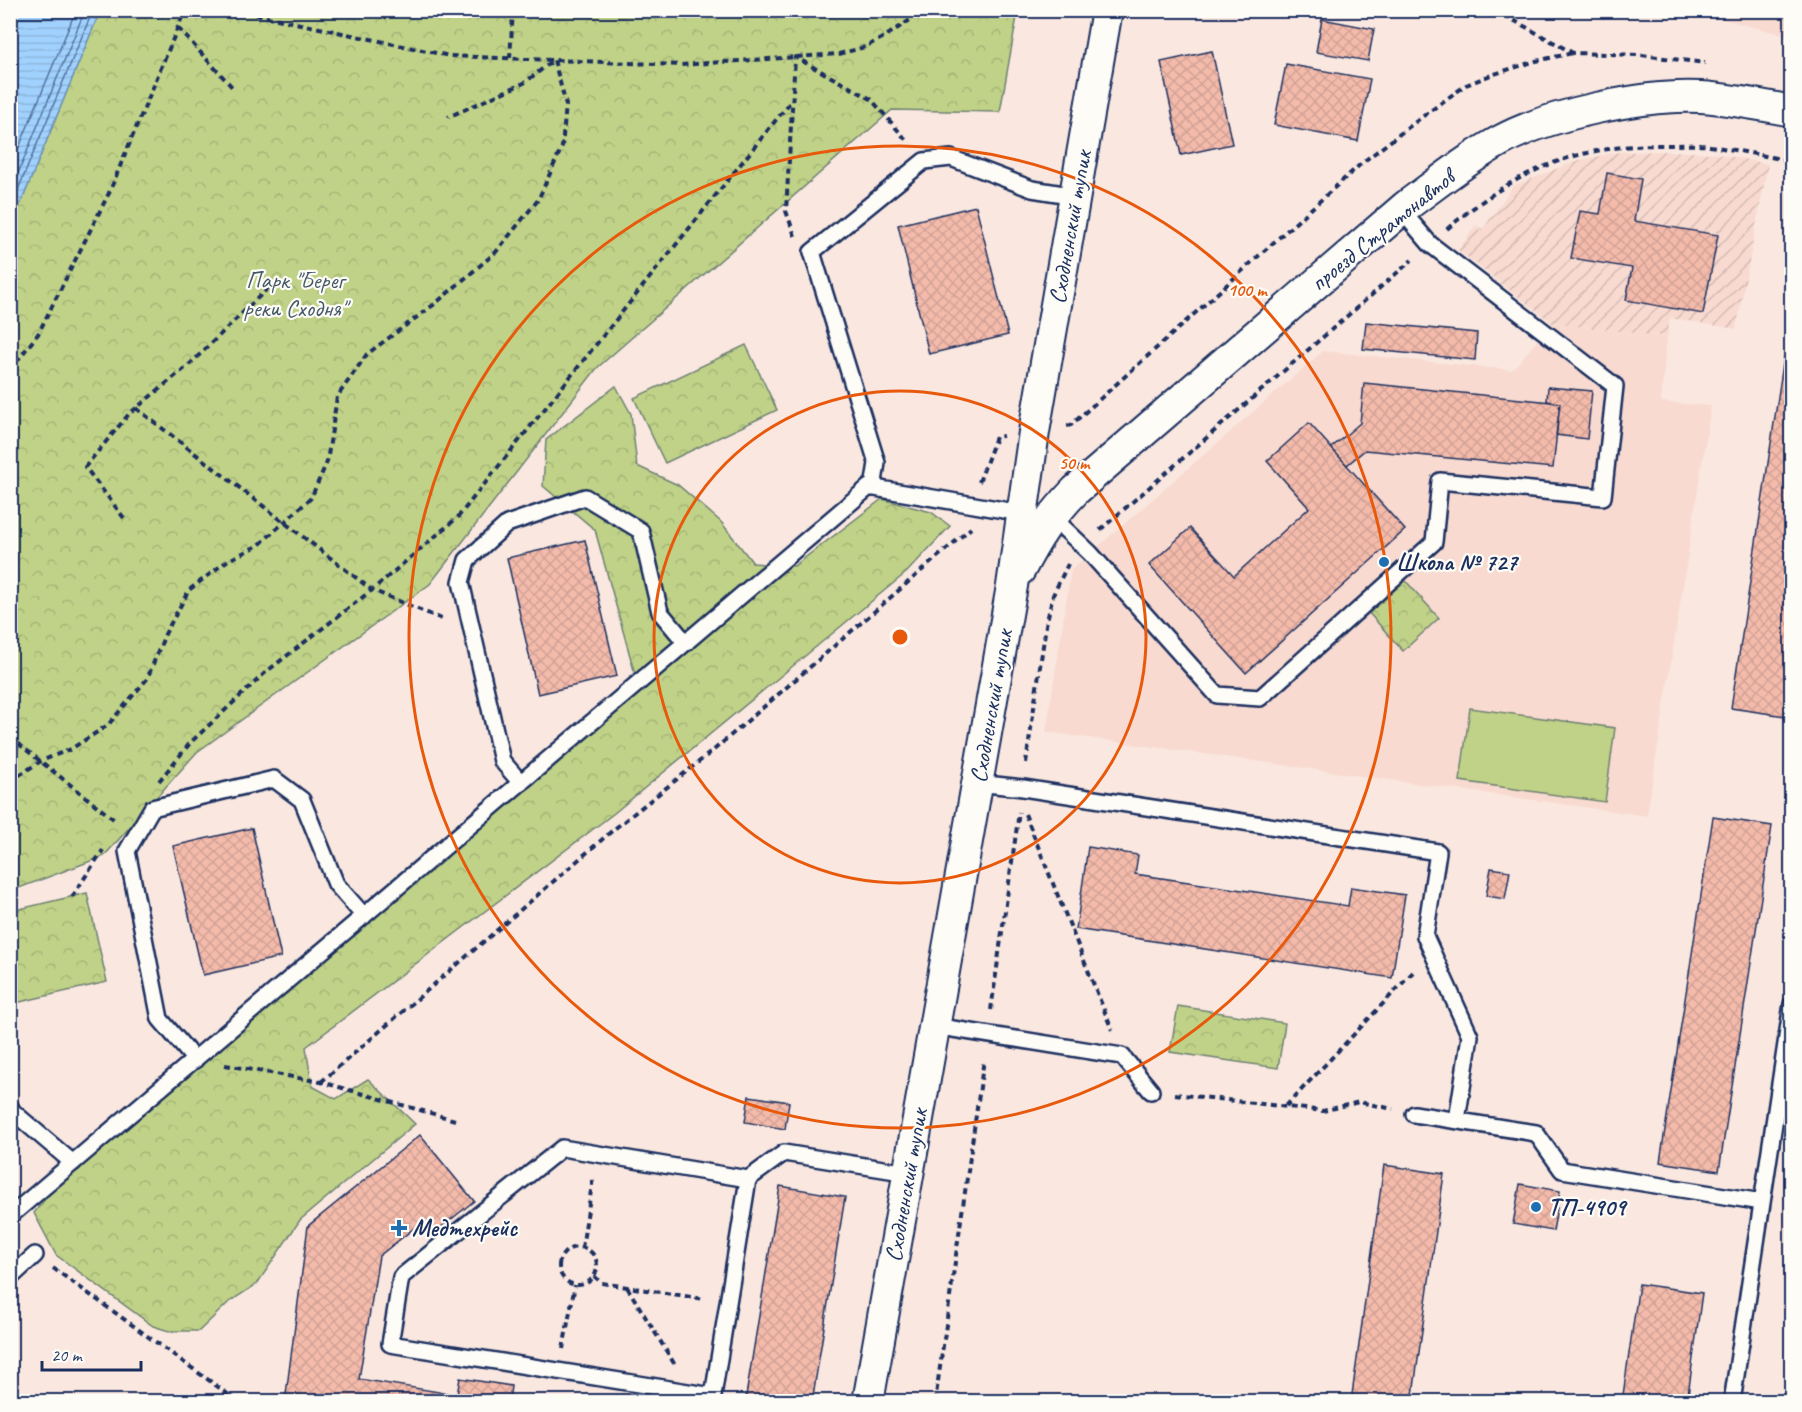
<svg xmlns="http://www.w3.org/2000/svg" width="1802" height="1412" viewBox="0 0 1802 1412" font-family="Caveat,sans-serif">
<style>
.built{fill:#f8dad0}
.industrial{fill:url(#industrial-furrows)}
.forest{fill:url(#forest-crowns);stroke:#6e8072;stroke-width:1.5}
.pitch{fill:#c0d287;stroke:#6e8072;stroke-width:1.5}
.water{fill:url(#water-rules);stroke:#6b91be;stroke-width:1.5}
.lines{fill:none;stroke-linecap:round;stroke-linejoin:round}
.shore{stroke:#51709e;stroke-width:1.5}
.building{fill:url(#building-cross-hatch);stroke:#1b2f5e;stroke-width:1.5}
.service-casing{stroke:#1b2f5e;stroke-width:20}
.minor-casing{stroke:#1b2f5e;stroke-width:34}
.path{stroke:#1b2f5e;stroke-width:4;stroke-dasharray:6 4.5;stroke-linecap:butt}
.service{stroke:#fdfcf7;stroke-width:15}
.minor{stroke:#fdfcf7;stroke-width:30}
.ring{fill:none;stroke:#e8590c;stroke-width:3}
.poi-dot{fill:#1f6fb2;stroke:#fdfcf7;stroke-width:2}
.labels{text-anchor:middle;stroke-width:4.5;stroke-linejoin:round;paint-order:stroke}
.street-label{font-size:24px;fill:#1b2f5e;stroke:#fdfcf7}
.park-label{font-size:24px;fill:#445868;stroke:#fdfcf7}
.poi-label{font-size:24px;font-weight:bold;fill:#1b2f5e;stroke:#fdfcf7;text-anchor:start}
.centre{fill:#e8590c;stroke:#fdfcf7;stroke-width:3}
.ring-label{font-size:18px;text-anchor:middle;font-weight:bold;fill:#e8590c;stroke:#fdfcf7;stroke-width:4.5;stroke-linejoin:round;paint-order:stroke}
</style>
<defs>
<pattern id="industrial-furrows" width="10" height="10" patternUnits="userSpaceOnUse" patternTransform="scale(1.5)"><rect width="10" height="10" fill="#f8dad0"/><path d="M-1 1l2-2M0 10L10 0M9 11l2-2" fill="none" stroke="#d4bbb5"/></pattern>
<pattern id="forest-crowns" width="20" height="18" patternUnits="userSpaceOnUse" patternTransform="scale(1.5)"><rect width="20" height="18" fill="#c0d287"/><path d="M2 6a3 3 0 1 1 6 0M12 15a3 3 0 1 1 6 0" fill="none" stroke="#a4b577"/></pattern>
<pattern id="water-rules" width="6" height="5" patternUnits="userSpaceOnUse" patternTransform="scale(1.5)"><rect width="6" height="5" fill="#a1d2fe"/><path d="M0 2.5h6" fill="none" stroke="#8ab5dc"/></pattern>
<pattern id="building-cross-hatch" width="8" height="8" patternUnits="userSpaceOnUse" patternTransform="scale(1.5)"><rect width="8" height="8" fill="#f4bbab"/><path d="M0 0l8 8M0 8l8-8" fill="none" stroke="#d1a196"/></pattern>
</defs>
<rect width="100%" height="100%" fill="#fae8e0"/>
<filter id="ink" filterUnits="userSpaceOnUse"><feTurbulence type="fractalNoise" baseFrequency=".0167" numOctaves="2"/><feDisplacementMap in="SourceGraphic" scale="12" xChannelSelector="R" yChannelSelector="G"/><feConvolveMatrix kernelMatrix="1 2 1 2 8 2 1 2 1" color-interpolation-filters="sRGB"/></filter>
<g filter="url(#ink)">
<path class="built" d="M1691 11H1791V36L1761 29Z
M1552 323 1667 337 1661 402 1711 406 1647 816 1046 732 1071 570 1323 351 1512 370Z"/>
<path class="industrial" d="M1665 151 1714 153 1768 164 1736 329 1670 318 1667 337 1552 323 1458 250 1476 225 1483 229 1513 186 1576 161 1619 152Z"/>
<path class="forest" d="M100 11H1018L1000 112 892 110 597 368 430 584 197 752 104 856 11 891V222L23 198Z
M746 345 777 410 665 463 634 398Z
M616 386 631 414 637 466 678 485 721 522 753 563 794 566 882 499 931 512 950 526 907 572 613 814 306 1047 312 1086 336 1099 368 1079 415 1124 300 1220 257 1284 229 1302 199 1331H169L153 1326 56 1255 34 1213 61 1179 640 692 595 530 543 486 546 440Z
M1404 579 1439 618 1403 651 1368 612Z
M87 893 107 982 11 1004V911Z
M1178 1006 1285 1023 1278 1068 1170 1052Z"/>
<path class="pitch" d="M1470 708 1615 728 1605 802 1460 781Z"/>
<path class="water" d="M11 10 100 11 23 198 11 222Z"/>
<g class="lines">
<path class="shore" d="M10 169 76 10
M10 193 85 10
M10 209 93 10"/>
</g>
<path class="building" d="M1322 19 1374 29 1368 61 1316 52Z
M1212 51 1232 144 1181 155 1161 62Z
M1286 64 1370 79 1358 141 1274 125Z
M1607 173 1641 179 1634 221 1718 235 1703 314 1626 300 1632 268 1571 258 1580 211 1600 214Z
M976 206 1008 335 929 354 898 225Z
M1366 322 1477 333 1475 360 1363 349Z
M1784 357 1792 358V717L1731 708Z
M1364 383 1560 403 1553 468 1365 450 1347 465 1331 448 1360 423Z
M1548 387 1592 391 1587 439 1556 435 1560 403 1547 401Z
M1309 423 1405 530 1246 673 1149 565 1190 528 1234 576 1309 508 1267 461Z
M585 540 617 676 538 694 507 558Z
M1713 817 1772 826 1719 1171 1660 1162Z
M252 828 281 957 203 975 173 846Z
M1088 847 1138 855 1135 874 1242 890 1348 906 1351 887 1405 895 1392 978 1076 929Z
M1491 868 1510 871 1505 899 1486 896Z
M749 1096 789 1102 785 1129 745 1122Z
M420 1135 474 1201 433 1234 422 1222 379 1256 359 1379 457 1395 460 1378 511 1386 509 1402H285L308 1226Z
M1384 1165 1444 1174 1412 1402H1351Z
M1520 1184 1560 1191 1553 1231 1513 1224Z
M780 1186 845 1197 812 1402H745Z
M1639 1284 1702 1293 1687 1402H1622Z"/>
<g class="lines">
<defs>
<path id="service" d="M873 488 877 463 812 252 924 161 951 158 1032 189 1076 196
M1051 516 1090 553 1217 695 1260 698 1434 542 1440 481 1603 497 1615 386 1430 244 1402 211
M521 783 502 761 461 582 467 560 507 524 585 497 641 531 660 612 686 643
M977 783 1023 788 1438 852 1425 936 1470 1036 1457 1120
M934 1026 1122 1056 1151 1091
M195 1060 160 1019 127 851 152 808 274 779 302 800 336 884 364 916
M10 1106 12 1111 73 1163
M1414 1114 1536 1133 1562 1170 1762 1202
M748 1179 562 1148 401 1277 390 1344 713 1396 748 1179 784 1153 908 1173
M10 1216 869 487 1021 513
M10 1278 35 1255
M1732 1402 1792 1004"/>
<path id="minor" d="M1020 570C1037 537 1050 517 1076 490L1406 206C1436 184 1467 159 1500 141 1549 114 1645 94 1701 97 1731 99 1761 105 1792 111
M868 1402 1012 586 1034 432 1107 10"/>
</defs>
<use href="#service" class="service-casing"/>
<use href="#minor" class="minor-casing"/>
<path class="path" d="M235 10 450 56 681 65 839 54 865 47 886 36 925 10
M1495 10 1573 53 1641 55 1705 63
M178 28 234 89
M510 58 513 10
M1447 229C1516 170 1577 144 1669 145 1682 145 1697 144 1710 146 1737 150 1764 156 1792 161
M795 236 786 211 795 57 871 99 908 142
M10 370 38 334 109 193 185 10
M136 408 372 590 444 620
M1067 426 1071 425 1363 162 1426 114 1466 85 1491 75 1536 61 1573 53
M979 482 996 437 1003 436
M124 518 85 467 129 414 190 364 270 286
M1100 530 1412 260
M10 737 116 821
M1026 763 1046 625 1053 595 1068 564
M10 781 41 761 71 749 108 725 147 679 165 634 189 590 227 561 259 545 311 498 327 462 337 397 367 354 436 303 496 252 538 200 562 147 566 105 554 60 524 83 448 117
M159 781 191 742 266 672 372 590 458 517 792 100
M1025 814 1112 1030
M72 897 103 850
M991 1010 1019 812
M225 1065 321 1082 455 1120
M321 1082 613 830 715 749 971 528
M1175 1094 1323 1111 1359 1102 1393 1109
M1286 1106 1415 970
M559 1266a19 19 0 1 1 38 0a19 19 0 1 1-38 0Z
M582 1248 593 1178
M53 1268 239 1402
M594 1276 602 1283 704 1299
M627 1287 675 1365
M563 1349 575 1285
M935 1402 984 1059"/>
<use href="#service" class="service"/>
<use href="#minor" class="minor"/>
</g>
</g>
<g class="ring">
<circle cx="900" cy="637" r="246"/>
<circle cx="900" cy="637" r="491"/>
</g>
<g class="poi-dot">
<circle cx="1384" cy="562" r="6"/>
<circle cx="1536" cy="1207" r="6"/>
<path d="M396 1219h6v6h6v6h-6v6h-6v-6h-6v-6h6z"/>
</g>
<g class="labels">
<g class="street-label">
<text transform="translate(1070 227) rotate(-80)" y="8">Сходненский тупик</text>
<text transform="translate(1382 230) rotate(-39)" y="8">проезд Стратонавтов</text>
<text transform="translate(991 706) rotate(-80)" y="8">Сходненский тупик</text>
<text transform="translate(906 1185) rotate(-80)" y="8">Сходненский тупик</text>
</g>
<g class="park-label">
<text x="295" y="288">Парк "Берег<tspan x="295" dy="28">реки Сходня"</tspan></text>
</g>
<g class="poi-label">
<text x="1396" y="570">Школа № 727</text>
<text x="1548" y="1215">ТП-4909</text>
<text x="412" y="1236">Медтехрейс</text>
</g>
</g>
<circle cx="900" cy="637" r="9" class="centre"/>
<g class="ring-label">
<text x="1247" y="296">100 m</text>
<text x="1074" y="469">50 m</text>
</g>
<rect width="1802" height="1412" fill="none" stroke="#fdfcf7" stroke-width="36"/>
<rect x="18" y="18" width="1766" height="1376" fill="none" stroke="#1b2f5e" stroke-width="2" filter="url(#ink)"/>
<path d="M42 1361v9h99v-9" fill="none" stroke="#1b2f5e" stroke-width="3"/>
<text x="51" y="1361" font-size="18" fill="#1b2f5e" stroke="#fdfcf7" stroke-width="4.5" paint-order="stroke">20 m</text>
</svg>
